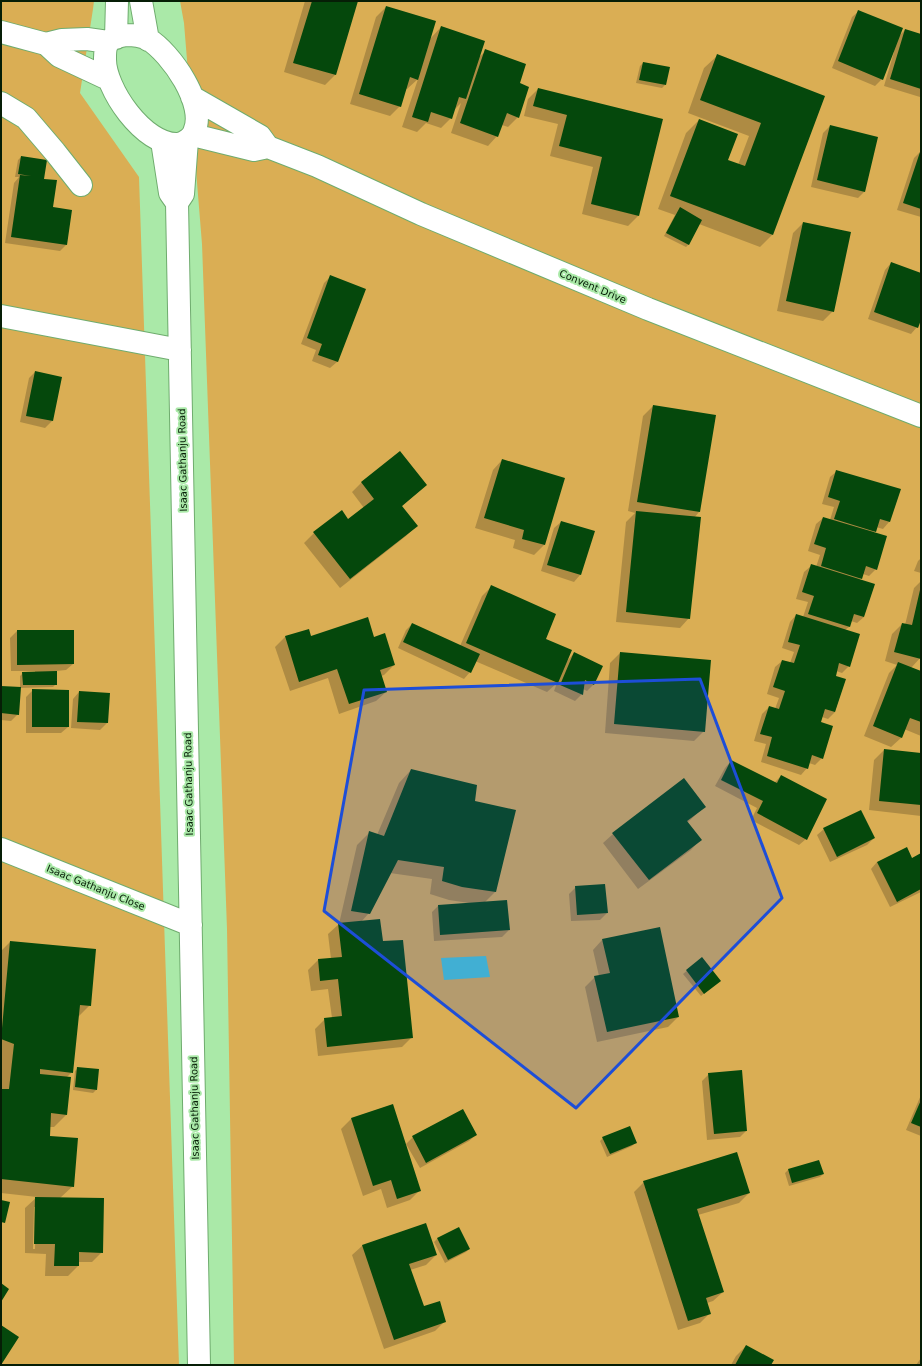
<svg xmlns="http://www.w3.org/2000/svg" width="922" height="1366" viewBox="0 0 922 1366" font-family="'DejaVu Sans',sans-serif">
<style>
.green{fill:#daae54}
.water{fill:#4ac7d3}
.shadow{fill:#0003;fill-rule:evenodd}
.building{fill:#05480c}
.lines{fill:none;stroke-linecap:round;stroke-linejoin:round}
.street-casing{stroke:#6fac6e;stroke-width:24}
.street{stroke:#fff;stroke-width:22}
.marked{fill:#1d4ed8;fill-opacity:0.2;stroke:#1d4ed8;stroke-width:3;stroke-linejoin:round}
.labels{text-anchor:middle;stroke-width:4;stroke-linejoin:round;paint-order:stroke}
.street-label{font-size:10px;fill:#061e06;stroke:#aae9a8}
</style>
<rect width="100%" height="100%" fill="#aae9a8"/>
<path class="green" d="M1 1H94L93 9 80 93 139 177 179 1365H1Z
M180 1H921V1365H234L227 929 202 244 184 23Z"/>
<path class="water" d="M486 956 490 977 444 980 441 958Z"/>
<path class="shadow" d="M305 1H355L335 75 325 85 284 72Z
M386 7 430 39 441 27 478 58 486 51 519 84 518 117 508 127 502 125 497 136 488 146 451 133 461 103 455 109 454 108 451 118 441 128 426 123 417 132 402 127 418 79 407 89H405L400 106 390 116 350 104 376 17Z
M859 11 898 37 905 30 921 35 920 97 884 86 894 52H893L882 79 875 86 832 68 852 17Z
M717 56 824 97 772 235 760 247 699 224 689 244 686 247 664 236 675 215 658 209 686 133 699 120 727 161 738 165 749 136 688 113 704 68Z
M643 63 665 85 662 88 636 83 640 66Z
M538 89 662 120 638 216 628 226 582 214 593 167 550 156 558 124 524 116 528 99Z
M830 126 864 192 858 198 811 187 823 133Z
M921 151V217L897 210 914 158Z
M21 157 42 179 52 208 66 245 60 251 5 243 14 183 19 177H15L18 160Z
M803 223 833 311 823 321 777 311 793 233Z
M891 263 921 274V317L917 327 911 334 868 319 885 270Z
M330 277 365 290 337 362 330 368 312 361 316 350 301 344 324 283Z
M35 372 61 378 52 421 45 428 20 422 29 378Z
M653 406 715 416 699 512 694 518 689 618 680 628 616 622 626 522 635 513 628 511 643 416Z
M400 452 426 485 401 507 416 526 406 536 340 588 304 543 314 533 348 520 364 508 352 492 361 483Z
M502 460 563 479 544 545 534 555 513 548 515 540 475 528 493 470Z
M837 471 899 490 889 522 883 529 876 527 873 533 876 569 869 576 863 574 859 580 864 617 857 623 851 621 849 627 845 630 849 666 842 673 836 671 834 677 844 680 835 712 828 719 822 717 820 723 822 758 815 765 809 763 807 768 801 775 761 762 766 744 754 741 762 714 769 707 775 709 779 698 767 694 775 667 782 661 790 663 794 652 782 648 790 622 796 615 803 617 808 602 796 599 804 572 811 566 816 567 820 555 808 551 816 524 823 518 830 520 834 507 822 504 830 477Z
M561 522 593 532 580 575 574 582 541 571 554 528Z
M921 558V573L914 571 918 561Z
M921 581V657L911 668 921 672V736L904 729 901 738 891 747 864 736 889 673 897 665 885 661 892 634 902 624 905 625 914 588Z
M492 586 567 661 574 653 594 684 587 691 583 689 582 694 575 701 554 691 557 683 547 692 475 661 470 672 464 679 398 648 406 630 412 624 460 646 482 596Z
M308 630 311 637 374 638 394 665 384 675 381 676 386 692 376 701 339 714 328 678 290 691 275 647 285 637Z
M17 631H73V664L66 670 56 671V684L53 687 20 688V676L23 673H35V671H11L10 638Z
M620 653 704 731 694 741 605 733 610 663Z
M1 687 18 714 11 721 1 720Z
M33 690 68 727 61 733H26V697Z
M79 692 108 694 107 723 100 730 71 728 73 699Z
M884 750 921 754V816L869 810 874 760Z
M731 761 774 783 781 776 806 839 799 845 751 820 757 808 715 786 725 768Z
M411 770 474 802 515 811 495 892 484 903 509 930 502 937 434 941 432 912 438 906 469 903 449 900 430 894 432 879 390 873 369 913 361 922 382 942 412 1037 402 1047 318 1056 315 1029 325 1019 332 1018 328 989 311 991 308 970 318 960 331 959 328 934 339 924 357 845 370 832 377 835 399 783Z
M705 806 687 823 700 840 691 850 638 889 603 843 613 834Z
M824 829 874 838 867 845 830 862 817 835Z
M921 854V892L890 907 871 869 877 862 912 859Z
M576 887 607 913 600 920 571 921 569 894Z
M602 940 678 1017 668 1027 597 1042 585 987 595 977 599 976 593 950Z
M10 942 90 1005 77 1018 72 1072 67 1077 66 1115 54 1127H49V1137L73 1186 60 1198 102 1252 92 1262H78V1266L68 1276H45L46 1254 25 1253V1208L37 1197 1 1193V951ZM34 1207H36L35 1249H33Z
M702 958 717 983 701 996 683 974Z
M78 1068 96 1090 93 1093 73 1090 75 1071Z
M709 1074 746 1131 740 1137 707 1140 702 1081Z
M921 1095V1136L906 1130Z
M392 1105 420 1190 410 1200 387 1208 381 1189 363 1196 341 1129 351 1119Z
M476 1135 469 1141 420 1168 406 1144 413 1137Z
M603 1138 635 1143 632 1146 607 1157 600 1141Z
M788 1170 823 1174 820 1177 789 1186 785 1173Z
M644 1182 749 1193 739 1203 698 1215 723 1292 713 1301 707 1303 710 1313 700 1323 678 1330 634 1192Z
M425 1224 436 1255 426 1265 410 1270 424 1308 445 1321 435 1331 384 1349 352 1255 362 1246Z
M437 1239 469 1249 466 1252 445 1263 434 1242Z
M746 1346 770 1365H731L736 1356Z
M921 1358V1365H916Z"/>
<path class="building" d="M312 1H358L336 75 293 63Z
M386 6 436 21 418 80 410 77 401 107 359 94Z
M858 10 903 28 883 80 838 61Z
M441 26 485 41 466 99 459 97 452 119 431 112 428 122 412 117Z
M905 29 921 34V89L890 79Z
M485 49 526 64 520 83 529 87 519 118 507 113 498 137 460 123Z
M717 54 825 96 773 235 670 196 699 119 738 134 728 160 745 166 761 123 700 100Z
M643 62 670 67 666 85 639 80Z
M538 88 663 119 639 216 591 204 602 157 559 146 567 115 533 106Z
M830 125 878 137 865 192 817 180Z
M921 149V209L903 203Z
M21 156 47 160 44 179 57 180 53 207 72 210 67 245 11 237 20 175 31 176 18 174Z
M680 207 702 220 689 245 666 233Z
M803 222 851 232 834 312 786 301Z
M891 262 921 273V320L918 328 874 312Z
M330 275 366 289 338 362 318 355 322 344 307 338Z
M35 371 62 377 53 421 26 416Z
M653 405 716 415 700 512 637 502Z
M400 451 427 485 402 506 418 526 350 579 313 532 342 510 348 519 374 499 361 482Z
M502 459 565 478 545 545 522 539 524 530 484 518Z
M836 470 901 489 890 522 880 519 876 532 834 519 840 501 828 497Z
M636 511 701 517 690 619 626 612Z
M823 517 887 536 877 570 866 566 862 579 821 566 826 548 814 544Z
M561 521 595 531 581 575 547 565Z
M811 564 875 584 864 617 854 614 850 627 808 614 814 596 802 592Z
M491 585 556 614 546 639 572 650 558 683 466 643Z
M920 590H921V659L894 652 902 623 912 625Z
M796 614 860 634 850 667 839 663 836 676 846 679 835 712 825 709 821 722 833 726 823 759 812 755 808 769 767 756 772 737 760 734 769 706 779 709 785 691 773 687 782 660 794 663 800 645 788 642Z
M368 617 374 637 385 633 395 665 380 670 387 692 349 704 337 669 299 682 285 636 309 629 311 636Z
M412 623 480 654 471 673 403 642Z
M17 630H74V664L17 665Z
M574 652 603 666 594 685 585 680 583 695 560 685Z
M620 652 711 660 705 732 614 724Z
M898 662 921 671V722L910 718 902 738 873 726Z
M57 671V685H23L22 672Z
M1 686 21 687 19 715 1 713Z
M32 689 69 690V727H32Z
M79 691 110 693 108 723 77 722Z
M884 749 921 753V805L879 801Z
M731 760 777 783 781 775 827 799 807 840 757 813 763 801 721 780Z
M411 769 477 785 475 801 516 810 496 892 462 887 442 881 444 867 398 860 370 914 351 911 369 831 384 836Z
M684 778 706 807 687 821 702 840 649 880 612 833Z
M861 810 875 838 837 857 823 828Z
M907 847 912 858 921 853V889L897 902 877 862Z
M605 884 608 913 577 915 575 886Z
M507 900 510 930 440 935 438 905Z
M380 919 383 941 403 940 413 1038 327 1047 324 1018 342 1016 338 979 320 981 318 959 342 957 338 923Z
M660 927 679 1017 607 1032 594 976 610 973 602 939Z
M10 941 96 949 91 1006 80 1005 73 1073 40 1069V1074L71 1077 67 1115 51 1113 50 1136 78 1138 74 1187 1 1179V1089H9L14 1044 1 1039Z
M702 957 721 981 704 994 686 970Z
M77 1067 99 1069 97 1090 75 1087Z
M742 1070 747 1131 714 1134 708 1073Z
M921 1100V1127L911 1123Z
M393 1104 421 1191 397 1199 391 1180 373 1186 351 1118Z
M463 1109 477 1135 426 1163 412 1136Z
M630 1126 637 1143 610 1154 602 1137Z
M737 1152 750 1193 697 1209 724 1292 706 1298 711 1314 688 1321 643 1181Z
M819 1160 824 1174 792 1183 788 1169Z
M35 1197 104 1198 103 1253 79 1252V1266H54L55 1244H34Z
M1 1200 10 1202 5 1223 1 1222Z
M426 1223 437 1255 409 1264 424 1306 440 1301 446 1322 394 1340 362 1245Z
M459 1227 470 1249 448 1260 437 1238Z
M1 1283 9 1289 1 1302Z
M1 1325 19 1337 1 1365Z
M746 1345 774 1360 771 1365H735Z"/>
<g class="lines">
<defs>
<path id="street" d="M141 1 148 40
M1 32 46 44 59 56 108 79
M127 35C135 35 141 36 148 39 171 53 207 105 194 132 192 138 184 143 178 144 144 146 104 88 105 58 105 53 105 47 108 43 112 37 121 36 127 35Z
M116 38 117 1
M46 44 62 40 87 39 108 42
M192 97 260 136 268 147
M1 103 26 118 55 152 81 185
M193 135 254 150 268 147
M162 141 170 193 177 203
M268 147 317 166 421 214 648 309 921 416
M177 203 199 1365
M177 203 183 194 187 140
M1 316 180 350
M1 849 191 925"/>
</defs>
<use href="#street" class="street-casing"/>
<use href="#street" class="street"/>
</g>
<path class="marked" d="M700 679 782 898 576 1108 324 911 364 690Z"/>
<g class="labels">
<g class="street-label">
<text transform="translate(593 286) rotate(23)" y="4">Convent Drive</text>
<text transform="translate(182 460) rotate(-91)" y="4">Isaac Gathanju Road</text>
<text transform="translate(188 784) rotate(-91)" y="4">Isaac Gathanju Road</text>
<text transform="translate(96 887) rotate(22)" y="4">Isaac Gathanju Close</text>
<text transform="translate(194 1108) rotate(-91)" y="4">Isaac Gathanju Road</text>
</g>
</g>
<rect width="922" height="1366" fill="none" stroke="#061e06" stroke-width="4"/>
</svg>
